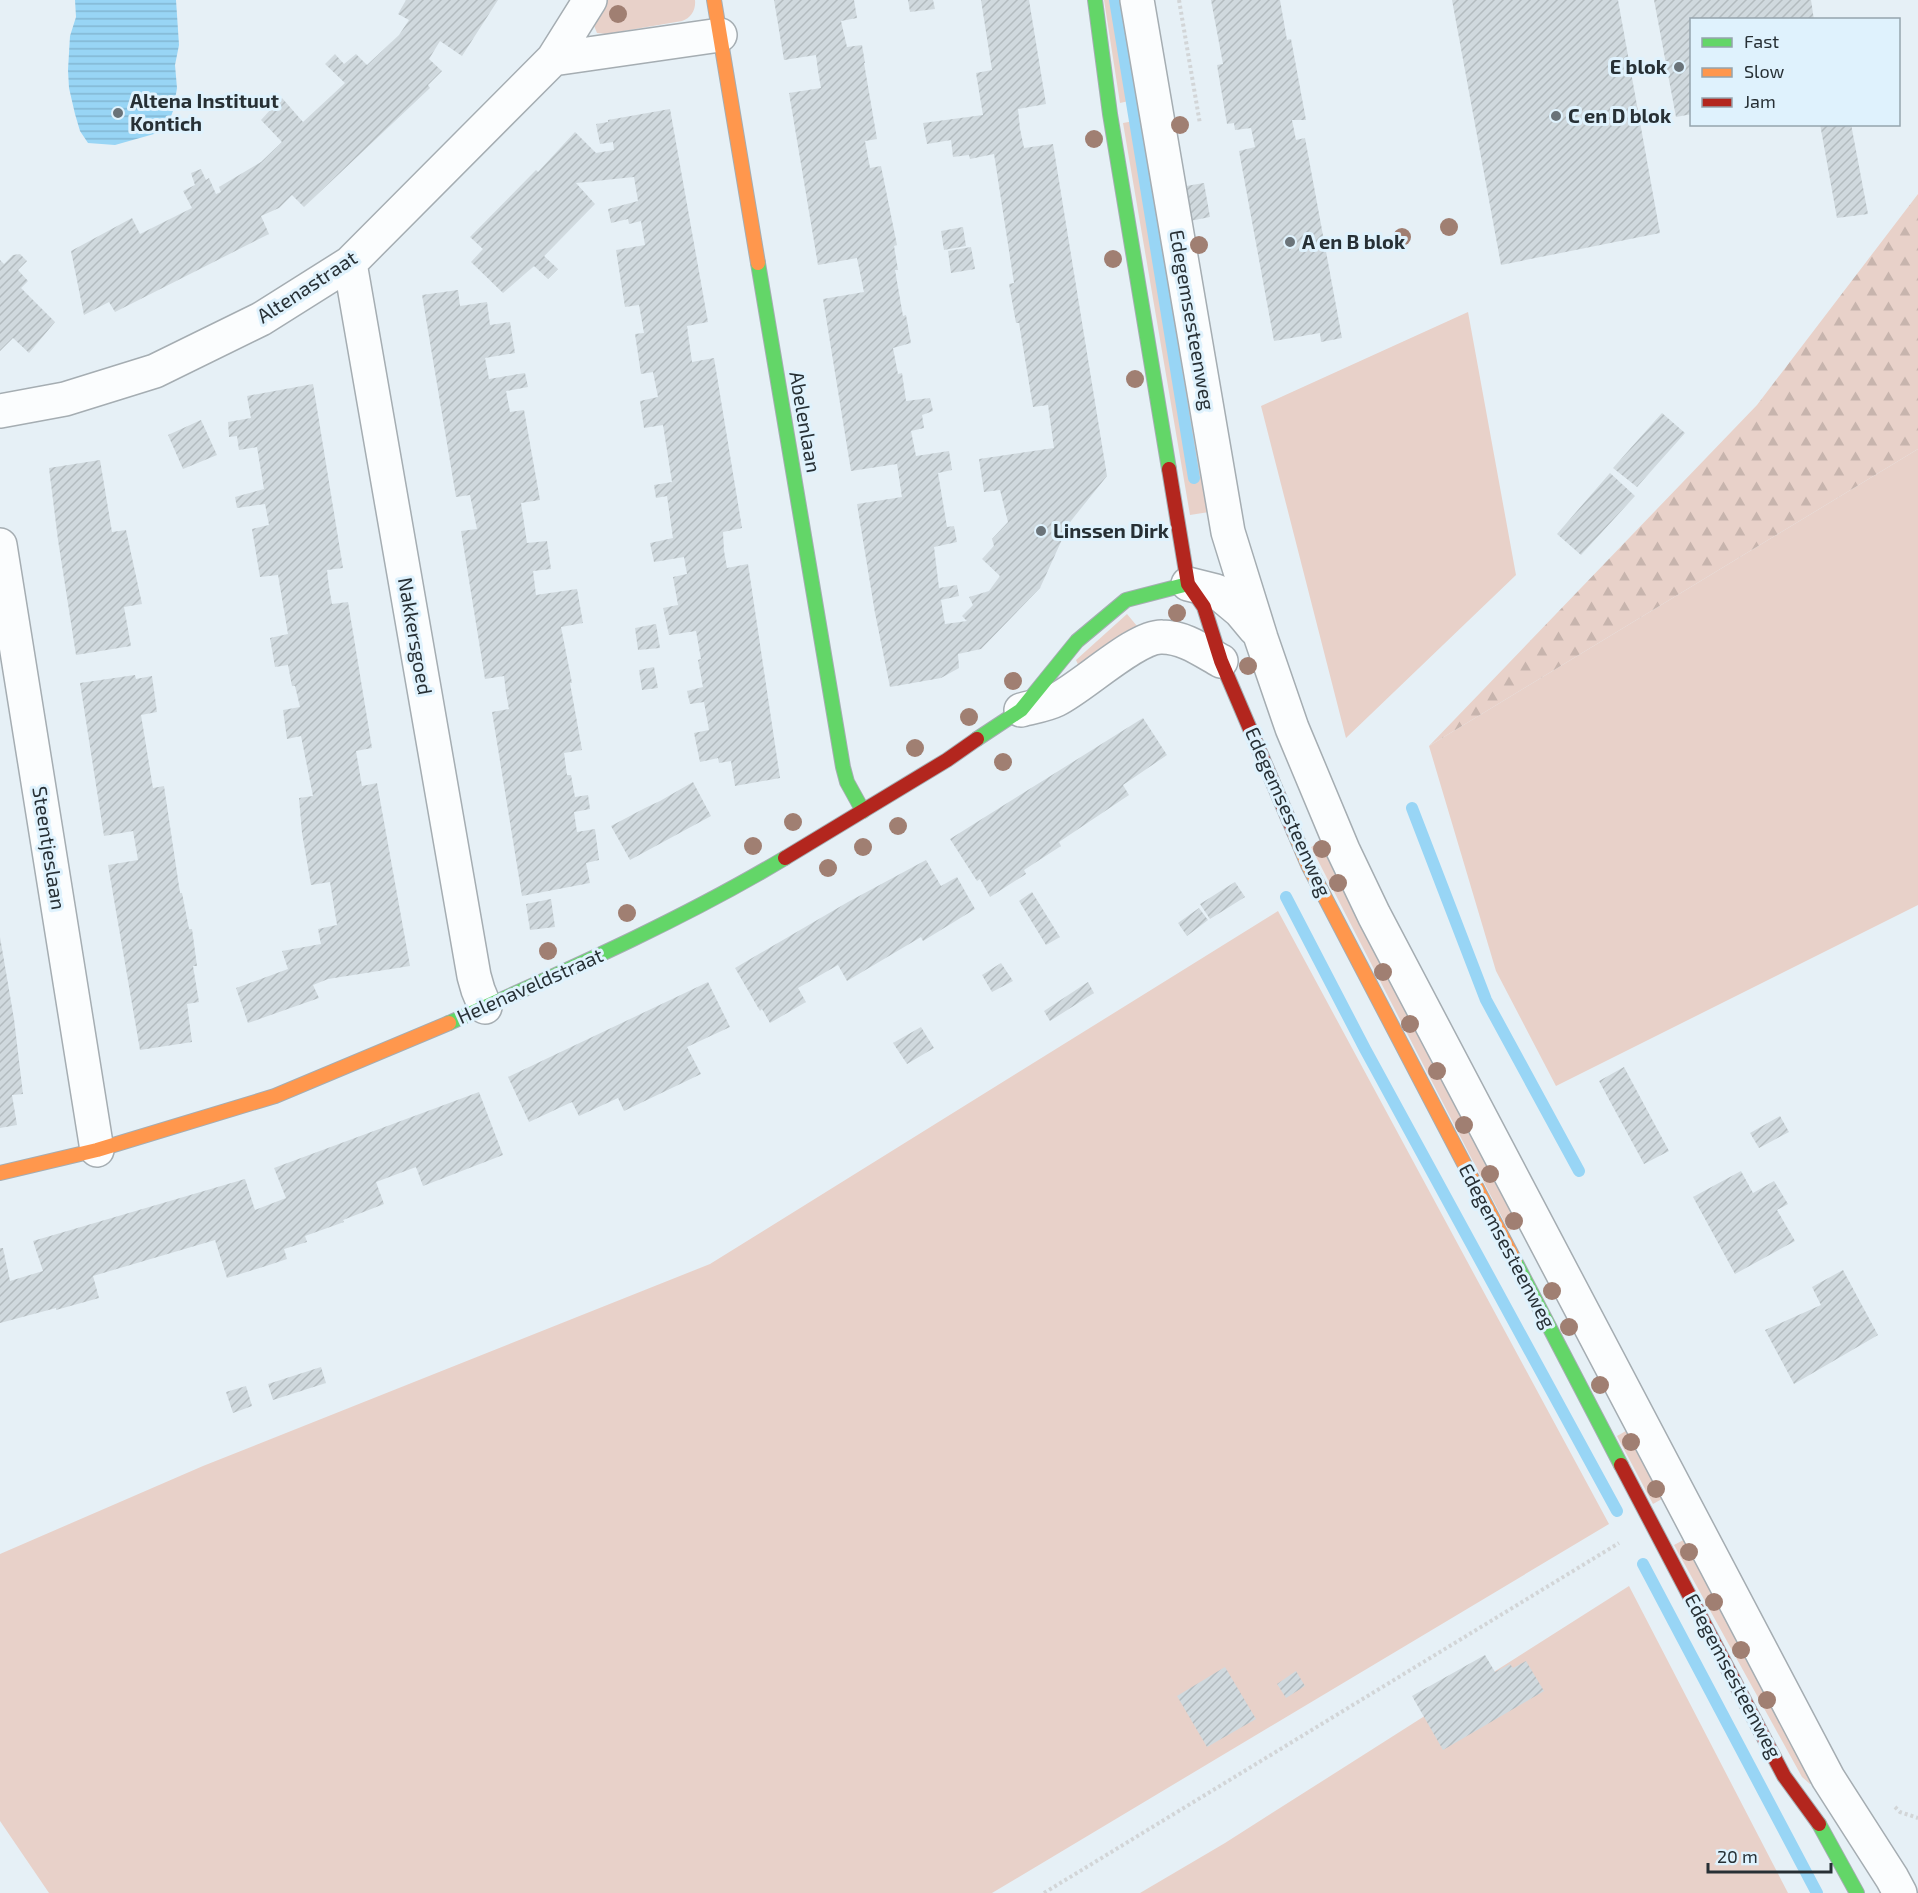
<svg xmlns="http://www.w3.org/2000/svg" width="1918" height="1893" viewBox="0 0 1918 1893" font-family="'Exo 2',sans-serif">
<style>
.green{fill:#e8d1c9}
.forest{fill:url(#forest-firs)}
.water{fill:url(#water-rules)}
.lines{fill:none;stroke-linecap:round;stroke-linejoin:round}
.stream{stroke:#98d5f5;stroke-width:12}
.building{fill:url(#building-hatch)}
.street-casing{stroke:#a5adb2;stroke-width:36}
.fast-casing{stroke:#a5adb2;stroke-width:16}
.slow-casing{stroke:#a5adb2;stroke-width:16}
.jam-casing{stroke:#a5adb2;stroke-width:16}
.path{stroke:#d2d5d7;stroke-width:4;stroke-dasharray:3 3;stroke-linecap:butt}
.street{stroke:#fbfdfe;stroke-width:33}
.fast{stroke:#63d668;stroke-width:14}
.slow{stroke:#ff974d;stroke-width:14}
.jam{stroke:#b3261e;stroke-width:14}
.tree{fill:#a07f72}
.poi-dot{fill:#6a7379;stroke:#dff2fd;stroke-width:2}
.labels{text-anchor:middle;stroke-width:6;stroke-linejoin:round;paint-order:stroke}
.poi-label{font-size:20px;font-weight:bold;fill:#273035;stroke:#dff2fd;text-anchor:start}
.street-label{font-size:20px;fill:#273035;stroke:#dff2fd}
</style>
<defs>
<pattern id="forest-firs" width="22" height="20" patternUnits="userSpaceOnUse" patternTransform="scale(1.5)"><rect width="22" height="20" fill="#e8d1c9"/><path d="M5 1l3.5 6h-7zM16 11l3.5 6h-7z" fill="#c7b4ad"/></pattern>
<pattern id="water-rules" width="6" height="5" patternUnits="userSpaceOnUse" patternTransform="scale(1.5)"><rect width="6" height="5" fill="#98d5f5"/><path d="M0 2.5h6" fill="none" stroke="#83b7d3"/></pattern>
<pattern id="building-hatch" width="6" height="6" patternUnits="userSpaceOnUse" patternTransform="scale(1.5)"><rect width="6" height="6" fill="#d0d9de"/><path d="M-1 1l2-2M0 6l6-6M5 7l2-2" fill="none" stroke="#b3bbbf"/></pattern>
</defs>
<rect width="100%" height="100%" fill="#e6f0f6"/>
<path class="green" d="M605 0H695C696 10 691 18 682 21L606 34 597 33 593 23Z
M1104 0H1126L1142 98 1120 103Z
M1145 119 1209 512 1190 515 1123 123Z
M1468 312 1516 575 1346 738 1261 406Z
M1918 449V905L1556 1086 1496 971 1429 746Z
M1127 614 1142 632 1080 669 1076 660Z
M1326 840 1526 1223 1509 1231 1311 847Z
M1278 911 1609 1524 992 1893H49L0 1821V1554L203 1466 710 1264Z
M1633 1427 1669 1495 1653 1504 1617 1436Z
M1691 1536 1820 1780 1810 1784 1802 1777 1674 1545Z
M1629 1586 1788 1893H1140L1225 1843Z"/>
<path class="forest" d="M1918 194V449L1429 746 1757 405Z"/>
<path class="water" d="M75 0H176L179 45 175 65 177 88 173 111 168 124 161 132 115 145 88 143 80 131 75 114 69 88 68 70 70 36 76 17Z"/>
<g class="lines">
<path class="stream" d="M1115 0 1194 478
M1412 808 1486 1000 1579 1171
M1286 897 1365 1049 1617 1511
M1643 1564 1817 1893"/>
</g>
<path class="building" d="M406 0H498L462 56 440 41 429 59 442 71 428 85 430 88 304 207 292 195 279 208 261 216 269 234 115 312 109 302 84 315 71 251 132 218 140 234 192 208 183 191 195 185 191 173 201 169 206 180 209 178 216 194 221 192 219 187 261 162 282 142 261 120 271 109 282 98 303 122 345 83 325 64 335 54 344 64 356 54 367 65 399 35 409 20 398 14Z
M774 0H854L857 18 841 21 847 47 862 45 865 63H864L877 139 865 141 870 168 881 166 897 245 894 246 898 270H895L903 316 906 315 911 343 893 348 898 374 902 373 906 401 930 398 933 411 922 415 924 428 911 431 916 456 949 451 952 470 938 473 947 527 954 526 957 542 934 547 939 588 957 585 959 596 941 600 945 624 967 621 962 616 973 605 969 597 989 591 1000 576 982 559 994 546 992 539 1008 522 1000 490 984 492 979 459 1054 448 1048 405 1033 407 1019 323H1016L1009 284 1014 283 994 154 970 159 969 155 953 157 951 140 927 144 923 123 983 115 976 73 992 70 981 0H1029L1046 104 1018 109 1020 129 1024 148 1053 144 1107 476 1070 522 1040 588 981 649 958 654 959 668 941 678 890 687 875 613 857 504 902 497 897 464 851 471 823 299 864 292 857 258 818 265 789 93 821 88 818 71 816 55 784 60Z
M908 0H933L935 9 910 12Z
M1211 0H1280L1287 40 1291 39 1306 120H1292L1296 140 1305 138 1342 338 1321 342 1320 333 1274 341 1239 151 1255 147 1251 128 1235 130 1234 123 1227 124 1217 65 1223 64Z
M1452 0H1618L1660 233 1501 265Z
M1654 0H1811L1814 20H1692V114L1676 117Z
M670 109 708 322 687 326 692 362 714 358 742 528 723 532 724 551 727 568 748 564 780 778 735 786 731 761 719 763 718 758 700 762 694 733 709 730 704 702 690 704 687 691 703 687 698 660 701 659 696 631 669 635 663 608 678 605 673 577 687 574 684 557 654 562 650 543 673 538 667 496 656 498 654 485 672 482 663 425 644 428 640 401 658 397 653 372 641 374 635 334 644 333 639 305 625 307 616 250 645 245 641 221 629 224 628 219 611 223 608 209 638 201 634 177 576 183 595 204 544 256 558 269 548 279 534 266 503 293 471 262 483 249 470 237 536 170 538 172 575 132 596 153 614 150 613 142 600 144 596 124 608 122V120Z
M1820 124H1851L1868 214 1837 218Z
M1204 183 1210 217 1180 223 1174 188Z
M963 227 966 246 944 250 941 231Z
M971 247 975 269 951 273 948 251Z
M20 254 27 261 18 270 28 281 21 288 55 322 29 353 13 338 0 351V260L4 264 13 255Z
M458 290 460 306 487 302 490 325 510 322 515 353 485 358 489 379 525 373 528 387 506 391 510 412 524 410 540 500 521 503 527 543 547 541 551 569 533 571 536 595 577 589 583 623 561 627 572 683H570L582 750 564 753 567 775H571L575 797 588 795 590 809 574 812 577 832 595 829 599 860 586 863 590 883 522 896 492 712 509 709 506 693 504 676 485 679 461 531 477 529 470 495 456 497 422 295Z
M313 384 343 568 327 570 329 587 332 604 348 602 372 748 356 751 362 786 377 783 410 966 328 979 313 985 319 998 248 1023 236 988 288 969 282 951 321 944 318 929 337 925 330 882 311 885 302 833 299 798 313 796 301 736 287 739 283 710 300 707 295 686H292L288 665 275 667 270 638 288 634 278 575 260 577 252 529 269 525 265 504 237 508 235 497 264 489 257 447 239 450 237 436 229 437 228 422 251 418 247 396Z
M1662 413 1685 433 1637 487 1613 468Z
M201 420 217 455 183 469 168 435Z
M100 460 112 532 126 530 142 604 124 607 131 646 76 655 58 540 49 468Z
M1610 473 1635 496 1581 555 1557 534Z
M656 624 660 648 638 650 635 628Z
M654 667 658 688 642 690 639 670Z
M135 675 136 679 152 676 157 712 141 715 153 788 164 786 180 893H182L189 929H192L197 966H193L199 1002 187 1004 192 1042 140 1050 108 865 138 860 133 831 104 836 80 683Z
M1143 718 1167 755 1123 785 1129 795 1059 842 1061 846 1024 870 1026 874 990 897 980 879 977 881 950 839Z
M693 782 711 816 630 860 611 826 645 808 660 801Z
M926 860 941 886 957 877 975 909 923 941 921 937 847 981 838 965 798 988 806 1002 770 1023 762 1009 760 1011 735 968 848 902Z
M1235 882 1245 897 1210 919 1200 904Z
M1032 892 1060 937 1046 945 1019 901Z
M551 899 555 927 530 930 526 904Z
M1199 908 1208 920 1187 936 1178 923Z
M0 937 14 1019 23 1094 12 1095 17 1125 0 1128Z
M1001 963 1013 981 992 992 982 975Z
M708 982 730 1027 687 1047 701 1074 624 1111 618 1098 579 1116 572 1102 529 1122 508 1077Z
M1088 982 1094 993 1050 1021 1044 1011Z
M921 1027 934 1048 907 1064 893 1043Z
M1624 1067 1669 1151 1644 1164 1599 1081Z
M479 1092 503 1155 423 1186 416 1167 376 1182 384 1204 343 1220 344 1222 305 1236 307 1242 284 1249 287 1259 266 1266 227 1278 215 1240 93 1276 99 1298 56 1310V1308L0 1323V1248H3L10 1281 43 1271 33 1241 245 1179 255 1210 286 1198 274 1168Z
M1780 1116 1789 1132 1759 1148 1750 1133Z
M1741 1171 1753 1193 1774 1181 1788 1204 1777 1210 1795 1241 1735 1274 1693 1197Z
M1843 1270 1878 1335 1794 1384 1765 1330 1821 1305 1812 1287Z
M321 1367 326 1383 273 1400 268 1384Z
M246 1386 252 1406 233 1413 226 1392Z
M1485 1655 1495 1672 1510 1664 1513 1668 1526 1661 1544 1691 1443 1750 1412 1696Z
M1225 1667 1256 1719 1207 1747 1177 1696Z
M1296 1671 1305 1686 1286 1698 1277 1684Z"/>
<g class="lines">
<defs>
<path id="street" d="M1137 0 1228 532 1261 638 1292 728 1343 850 1374 915 1828 1778 1892 1878 1900 1893
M553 59 720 35
M350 263 474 976 478 990 485 1007
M0 411 65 399 155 371 261 319 350 263 553 59 590 0
M0 545 97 1150
M1188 584 1216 591 1240 611 1255 629
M1021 710C1032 707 1046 705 1056 700 1083 687 1136 636 1162 637 1184 637 1203 651 1221 661"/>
<path id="fast" d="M1095 0 1110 114 1169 469
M758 263 843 767 847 782 863 811
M977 739 1021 710 1077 641 1126 600 1188 584
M449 1023C563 972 678 922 785 858
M1515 1261 1621 1465
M1819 1824 1857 1893"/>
<path id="slow" d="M714 0 758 263
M1294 832 1308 865 1515 1261
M0 1173 97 1150 275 1096 449 1023"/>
<path id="jam" d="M1169 469 1188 584 1204 607 1221 661 1294 832
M785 858 947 760 977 739
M1621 1465 1784 1776 1819 1824"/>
</defs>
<use href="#street" class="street-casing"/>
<use href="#fast" class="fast-casing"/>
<use href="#slow" class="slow-casing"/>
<use href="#jam" class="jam-casing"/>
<path class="path" d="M1179 0 1200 124
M1895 1807 1900 1812 1918 1818
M1044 1893 1619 1543"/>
<use href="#street" class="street"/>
<use href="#fast" class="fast"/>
<use href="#slow" class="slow"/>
<use href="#jam" class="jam"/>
</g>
<g class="tree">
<circle cx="618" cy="14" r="9"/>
<circle cx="1180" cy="125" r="9"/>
<circle cx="1094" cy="139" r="9"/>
<circle cx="1449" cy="227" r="9"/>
<circle cx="1402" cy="237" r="9"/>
<circle cx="1199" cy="245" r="9"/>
<circle cx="1113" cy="259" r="9"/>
<circle cx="1135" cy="379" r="9"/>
<circle cx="1177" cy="613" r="9"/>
<circle cx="1248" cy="666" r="9"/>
<circle cx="1013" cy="681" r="9"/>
<circle cx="969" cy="717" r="9"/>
<circle cx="915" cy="748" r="9"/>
<circle cx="1003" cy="762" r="9"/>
<circle cx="793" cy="822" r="9"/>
<circle cx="898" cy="826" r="9"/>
<circle cx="753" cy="846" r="9"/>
<circle cx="863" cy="847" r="9"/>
<circle cx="1322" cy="849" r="9"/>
<circle cx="828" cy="868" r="9"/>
<circle cx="1338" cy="883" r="9"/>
<circle cx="627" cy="913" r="9"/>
<circle cx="548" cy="951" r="9"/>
<circle cx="1383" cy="972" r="9"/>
<circle cx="1410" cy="1024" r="9"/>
<circle cx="1437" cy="1071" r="9"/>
<circle cx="1464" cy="1125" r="9"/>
<circle cx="1490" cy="1174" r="9"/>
<circle cx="1514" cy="1221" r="9"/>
<circle cx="1552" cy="1291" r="9"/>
<circle cx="1569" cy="1327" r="9"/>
<circle cx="1600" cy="1385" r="9"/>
<circle cx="1631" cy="1442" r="9"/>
<circle cx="1656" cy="1489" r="9"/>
<circle cx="1689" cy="1552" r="9"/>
<circle cx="1714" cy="1602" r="9"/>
<circle cx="1741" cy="1650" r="9"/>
<circle cx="1767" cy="1700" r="9"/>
</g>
<g class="poi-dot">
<circle cx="1679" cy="67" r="6"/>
<circle cx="118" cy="113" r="6"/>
<circle cx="1556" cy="116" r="6"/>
<circle cx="1290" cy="242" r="6"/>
<circle cx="1041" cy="531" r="6"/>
</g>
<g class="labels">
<g class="poi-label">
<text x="1667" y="74" text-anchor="end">E blok</text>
<text x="130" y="108">Altena Instituut<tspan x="130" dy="23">Kontich</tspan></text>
<text x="1568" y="123">C en D blok</text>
<text x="1302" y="249">A en B blok</text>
<text x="1053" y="538">Linssen Dirk</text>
</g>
<g class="street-label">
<text transform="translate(307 287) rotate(-33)" y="7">Altenastraat</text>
<text transform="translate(1192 320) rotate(80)" y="7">Edegemsesteenweg</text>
<text transform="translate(805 422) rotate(80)" y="7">Abelenlaan</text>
<text transform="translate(415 636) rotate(80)" y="7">Nakkersgoed</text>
<text transform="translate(1288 812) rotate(66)" y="7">Edegemsesteenweg</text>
<text transform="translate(49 848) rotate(81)" y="7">Steentjeslaan</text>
<text transform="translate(530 986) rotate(-24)" y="7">Helenaveldstraat</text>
<text transform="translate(1507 1246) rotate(62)" y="7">Edegemsesteenweg</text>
<text transform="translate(1733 1676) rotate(62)" y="7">Edegemsesteenweg</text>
</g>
</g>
<rect x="1690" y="18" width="210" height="108" fill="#dff2fd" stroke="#95a4ad" stroke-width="1.5"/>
<rect x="1702" y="38" width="30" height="9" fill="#63d668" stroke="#95a4ad" stroke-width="1.5"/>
<text x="1744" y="48" font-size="18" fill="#273035">Fast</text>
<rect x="1702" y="68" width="30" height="9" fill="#ff974d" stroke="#95a4ad" stroke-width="1.5"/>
<text x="1744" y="78" font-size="18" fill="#273035">Slow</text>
<rect x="1702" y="98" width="30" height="9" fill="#b3261e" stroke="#95a4ad" stroke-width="1.5"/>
<text x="1744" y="108" font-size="18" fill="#273035">Jam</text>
<path d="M1708 1863v9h123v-9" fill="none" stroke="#273035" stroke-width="3"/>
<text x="1717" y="1863" font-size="18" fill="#273035" stroke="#dff2fd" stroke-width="4.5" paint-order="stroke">20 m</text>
</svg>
